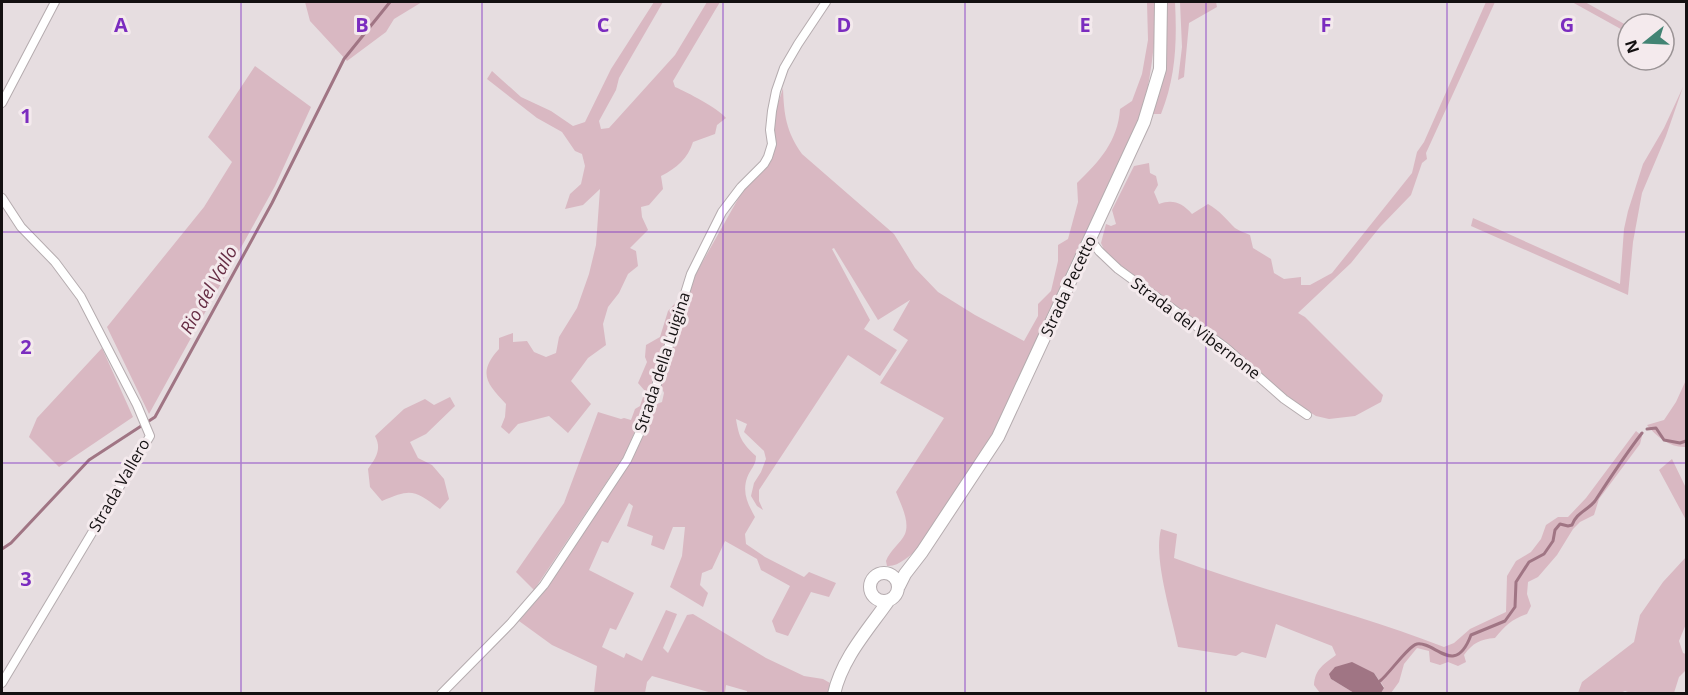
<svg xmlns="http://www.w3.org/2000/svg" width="1688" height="695" viewBox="0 0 1688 695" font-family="'Open Sans',sans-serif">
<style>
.green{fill:#d9b8c2}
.water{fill:#a07584}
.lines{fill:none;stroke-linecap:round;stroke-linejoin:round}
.stream{stroke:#a07584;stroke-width:3}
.minor-casing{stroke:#b5acaf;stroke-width:10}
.secondary-casing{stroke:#b5acaf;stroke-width:14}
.minor{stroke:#fff;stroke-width:8}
.secondary{stroke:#fff;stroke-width:12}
.grid{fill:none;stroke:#7b2cbf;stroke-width:1.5;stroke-opacity:0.55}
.labels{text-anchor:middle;stroke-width:6;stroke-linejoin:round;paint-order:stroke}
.street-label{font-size:16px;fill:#131011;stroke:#f4eaed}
.water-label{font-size:18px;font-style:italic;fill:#662d44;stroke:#f4eaed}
.grid-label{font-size:20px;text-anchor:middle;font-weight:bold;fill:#7b2cbf;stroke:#f4eaed;stroke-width:6;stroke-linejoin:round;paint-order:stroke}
</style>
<rect width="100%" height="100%" fill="#e6dde0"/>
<path class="green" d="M305 2H422L394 19 386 32 347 61 310 21Z
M654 2H663L619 78 616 90 599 121 601 129 609 128 675 55 707 2H720L673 81 675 87C687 92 719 109 726 118L717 125 715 134 693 142C688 158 677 168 661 176L663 189 649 205 641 207 642 217 648 230 630 248 636 251 638 266 628 274 619 293 608 307 603 324 606 345 588 358 571 381 591 404 568 433 549 416 518 424 509 434 501 427 505 417 506 404C487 384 477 373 499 349V338L513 333V342L527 341 534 352 546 357 556 353 559 337 577 308 589 274 596 245 600 189 583 205 565 209 570 194 581 184 585 166 582 154 575 151 562 132 537 118 487 79 492 71 521 97 551 111 573 126 585 122 611 69Z
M1147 2H1157C1155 43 1151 81 1140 121L1006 409 981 456 919 548C910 555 899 567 887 566L886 561C890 550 901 543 905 534 910 521 901 505 896 492L944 418 880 383 908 340 893 330 910 300 878 320 834 248 832 249 870 320 864 329 897 350 880 376 848 355 759 490V501L763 510 757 506 751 496 754 483 761 472 766 459 764 451 744 432 747 424 736 419C739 438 742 443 756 456 756 466 750 469 747 478 742 493 748 504 755 517L745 534 746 544 765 557 804 577 809 572 836 583 829 597 811 592 788 636 776 632 772 621 790 586 761 570 757 559 725 541 712 569 702 573 700 585 708 593 703 607 670 587 682 556 685 527H673L664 550 651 545 653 536 627 526 633 506 629 503 608 543 602 541 589 570 634 593 616 630 610 628 602 647 624 658 626 653 642 661 666 610 677 614 663 648 668 653 687 615 693 614 766 658 804 676 823 679 830 683 828 693H747V691L726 685 725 693H712L652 676 647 682 645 693H594L597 666 552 645 519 621 545 591 616 484 633 457 645 431 654 405 662 402 664 393 660 384 694 277 747 183 770 163 776 143 774 130 775 113 783 88C784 115 786 131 802 154L894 234 915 268 938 292 975 315 1024 341 1038 316V304L1051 291 1058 261V245L1068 239 1078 202 1077 183C1099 162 1118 141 1120 109L1132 101 1142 74 1148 40Z
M1165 2H1175C1177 41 1176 77 1161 114H1151Z
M1180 2H1216L1217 7 1189 23 1184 77 1178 80 1182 47Z
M1486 2H1495L1426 153 1427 159 1422 163 1411 195 1380 227 1351 263 1298 313 1305 317 1383 395 1381 402 1355 416 1329 419 1316 416 1287 398 1189 315 1119 266 1105 252 1101 243 1106 224 1111 226 1116 224 1112 210 1134 166 1149 163 1150 173 1156 176 1158 185 1154 192 1159 204C1173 199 1182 203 1192 214L1208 204C1219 210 1227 220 1235 228 1239 231 1246 233 1250 235L1253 248 1271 259 1274 273 1284 279 1301 277V285H1310L1332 273 1412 173 1417 152 1424 142Z
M1572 2H1585L1628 26V33Z
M255 66 311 107 275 186 149 414 107 327 204 207 232 162 208 137Z
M1683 87 1666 136 1642 193 1633 242 1628 295 1471 226 1473 218 1620 284 1624 229 1628 211 1643 164 1664 128Z
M679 299 651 393 626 453 534 590 516 572 564 503 598 412 621 419 624 418 631 420 635 409 640 406 645 391 638 383 647 362 645 357 646 345 660 337 668 311Z
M102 348 133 417 59 467 29 437 37 418Z
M1686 380V447C1670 448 1657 437 1647 425L1664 420 1676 402Z
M450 397 455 406 426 434 410 442 418 458 432 465 444 479 449 499 440 509C414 490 412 488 382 501L370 487 368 469C376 458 382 449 375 436L404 409 425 399 434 405Z
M1636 431 1642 436 1640 444 1599 499 1594 515 1580 522 1573 529 1557 555 1538 577 1528 582 1527 594 1531 606 1527 614C1512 619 1505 626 1495 638 1480 639 1473 643 1464 655L1466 662 1458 666 1448 662 1440 665 1430 662 1429 651 1417 648 1404 664 1399 682 1391 693H1381L1384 687 1374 673 1331 679 1354 693H1320L1314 685C1315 669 1324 664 1336 655L1332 646 1276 624 1266 658 1242 652 1236 656 1178 647C1172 616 1153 559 1161 529L1177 534 1174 558C1263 591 1356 613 1444 647L1454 643 1470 629 1506 612 1507 576 1516 561 1531 552 1541 539 1546 525 1558 517H1568L1586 498Z
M1672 459 1686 488V520L1659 470Z
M1686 557V624L1679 641 1683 653 1686 654V670L1679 677 1674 693H1631L1625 691 1620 693H1578L1582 682 1634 642 1640 615 1663 582Z"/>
<path class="water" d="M1352 662 1374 673 1384 688 1381 693H1354L1331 679 1329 674 1335 667Z"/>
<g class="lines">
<path class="stream" d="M1647 429 1656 428 1664 440 1680 443 1686 441
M2 549 11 543 89 460 155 417 272 203 344 59 390 2
M1380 681C1389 674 1408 646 1417 644 1435 641 1455 678 1471 635L1505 621 1515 607 1516 582 1529 562 1544 554 1553 541 1555 530 1560 524 1568 526 1572 525C1576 513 1588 510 1595 501 1610 478 1625 455 1642 433"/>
<defs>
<path id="minor" d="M2 103 55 2
M2 198 21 227 55 262 81 297 137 405 150 436 2 683
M1089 238 1099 251 1118 269 1225 347 1284 399 1307 415
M441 694 511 623 544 585 627 460 646 419 691 274 722 212 741 187 764 164 768 157 772 144 770 130 772 111 776 91 784 68 798 44 826 2"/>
<path id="secondary" d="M870 587a14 14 0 1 1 28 0a14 14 0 1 1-28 0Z
M899 586 905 574 922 552 998 437 1144 122 1160 69 1161 2
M834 694C842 658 868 630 889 600"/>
</defs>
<use href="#minor" class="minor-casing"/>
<use href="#secondary" class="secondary-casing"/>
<use href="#minor" class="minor"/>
<use href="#secondary" class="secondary"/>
</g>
<path class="grid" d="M241 2V694M482 2V694M723 2V694M965 2V694M1206 2V694M1447 2V694M2 232H1686M2 463H1686"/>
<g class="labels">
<g class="street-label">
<text transform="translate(1068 286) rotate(-65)" y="6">Strada Pecetto</text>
<text transform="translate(1196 328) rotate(37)" y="6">Strada del Vibernone</text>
<text transform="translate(662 362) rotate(-72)" y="6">Strada della Luigina</text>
<text transform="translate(119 485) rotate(-60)" y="6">Strada Vallero</text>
</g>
<g class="water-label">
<text transform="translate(209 290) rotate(-61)" y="6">Rio del Vallo</text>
</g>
</g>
<g class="grid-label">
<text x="121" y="32">A</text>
<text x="362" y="32">B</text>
<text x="603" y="32">C</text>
<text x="844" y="32">D</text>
<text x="1085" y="32">E</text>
<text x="1326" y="32">F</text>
<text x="1567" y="32">G</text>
<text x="26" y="123">1</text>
<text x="26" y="354">2</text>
<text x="26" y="586">3</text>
</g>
<rect width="1688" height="695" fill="none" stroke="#131011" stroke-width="6"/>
<g transform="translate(1646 42) rotate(252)"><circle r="28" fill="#f4eaed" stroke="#9a9395" stroke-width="1.5"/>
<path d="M0-4.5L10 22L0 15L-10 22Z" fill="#428474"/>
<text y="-9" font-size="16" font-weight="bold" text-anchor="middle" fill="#131011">N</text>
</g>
</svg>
